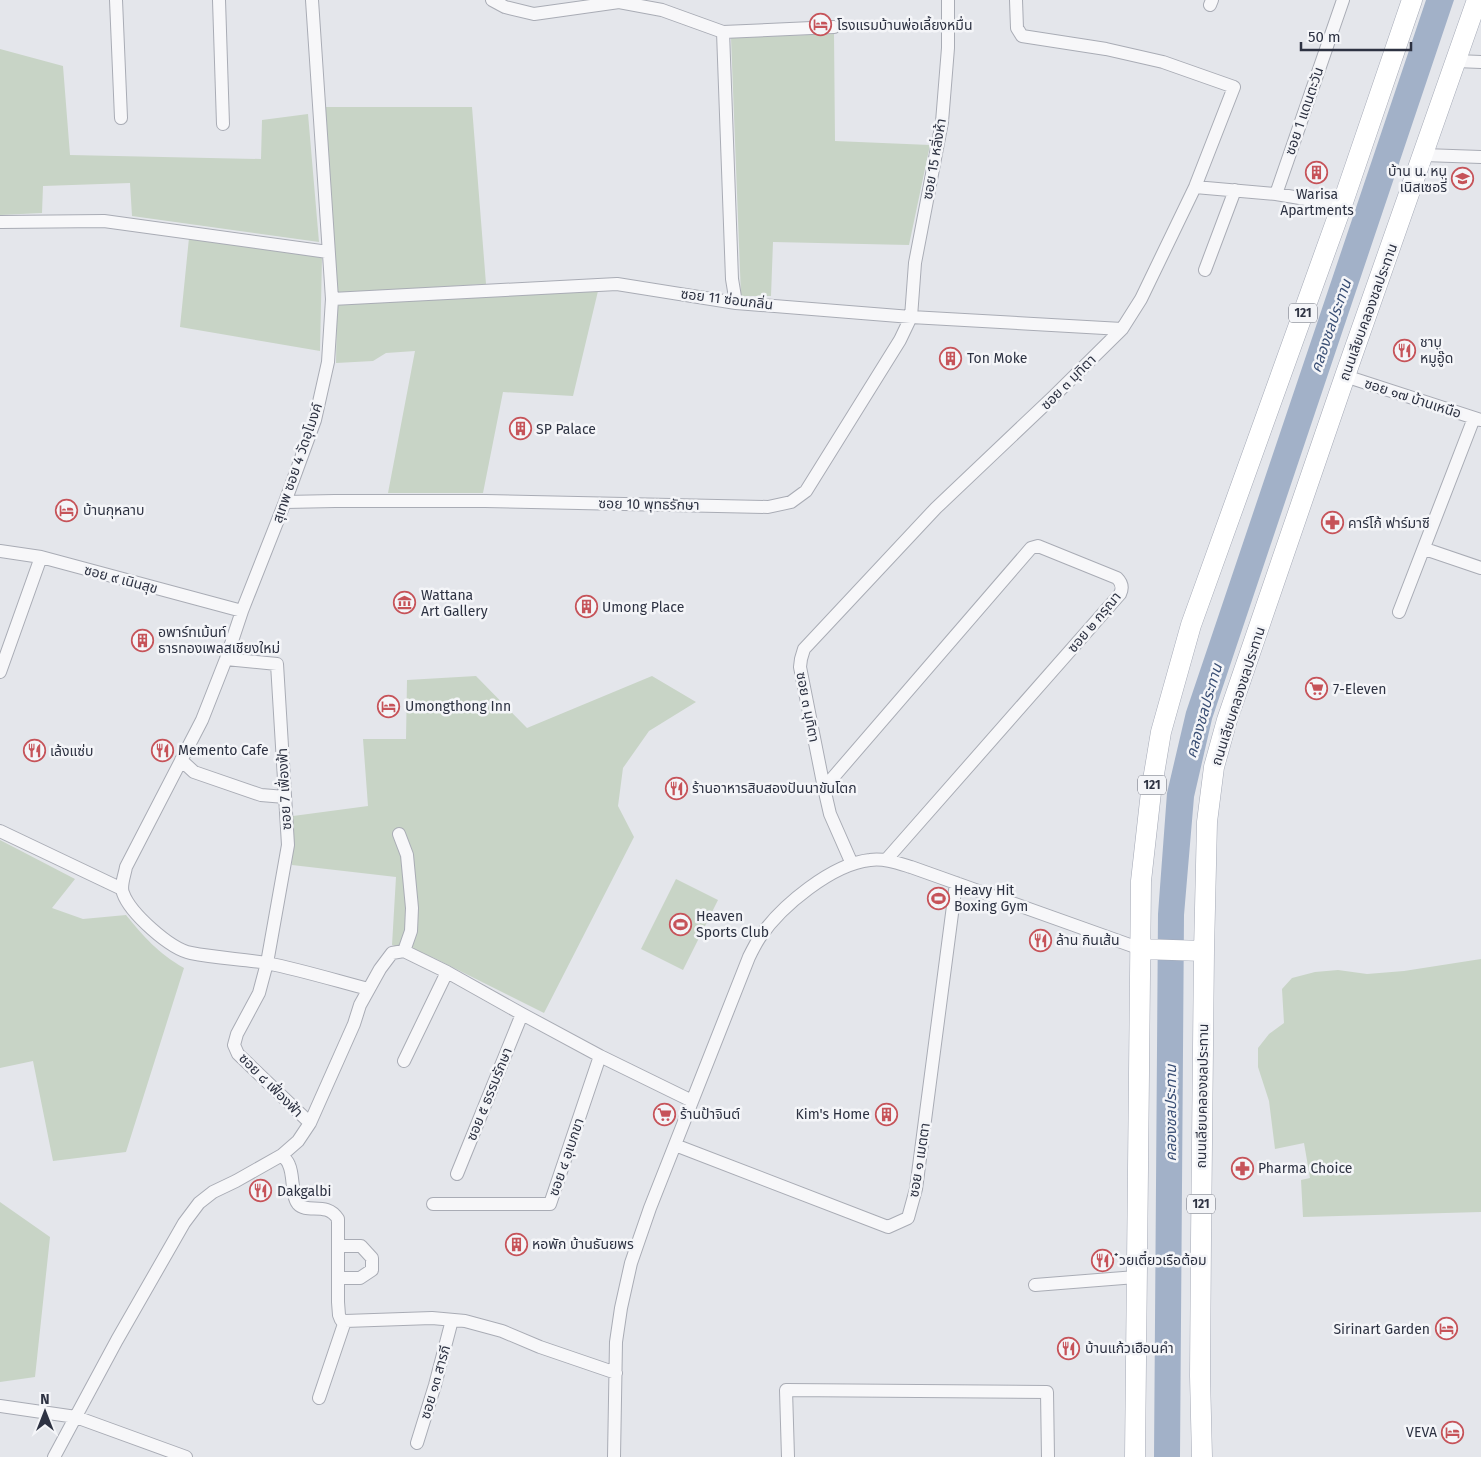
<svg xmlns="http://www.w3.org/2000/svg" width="1481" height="1457" viewBox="0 0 1481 1457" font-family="'Fira Sans','Noto Sans Thai',sans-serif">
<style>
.green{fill:#c8d4c6}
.water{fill:#a2b1c8}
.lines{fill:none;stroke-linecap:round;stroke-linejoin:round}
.minor-casing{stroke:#a9acb5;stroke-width:14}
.primary-casing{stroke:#a4a9b6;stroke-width:21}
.minor{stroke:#f7f7f9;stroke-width:12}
.primary{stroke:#fff;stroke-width:20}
.labels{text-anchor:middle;stroke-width:5;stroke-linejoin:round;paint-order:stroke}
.shield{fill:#f4f5f8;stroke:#696c79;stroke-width:1}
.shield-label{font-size:12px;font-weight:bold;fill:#2d3242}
.poi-label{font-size:14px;fill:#2d3242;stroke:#f4f5f8;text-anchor:start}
.street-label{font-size:14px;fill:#2d3242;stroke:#f4f5f8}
.water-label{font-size:15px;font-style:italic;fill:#394e74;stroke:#f4f5f8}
</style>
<rect width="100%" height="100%" fill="#e4e6eb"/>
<path class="green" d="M834 34 835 141 930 145 909 245 773 242 771 296H741L731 38Z
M0 49 63 66 70 155 261 159 262 120 308 114 319 242 132 216 130 183 43 186 42 213 0 215Z
M323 107H472L486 284 338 293Z
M189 238 322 257 320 351 180 327Z
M598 291 573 396 503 392 483 493H388L415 351 386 353 373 361 336 363 337 304Z
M476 676 527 728 652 676 696 702 649 731 623 768 618 806 634 837 544 1013 432 957 392 945 396 877 292 865 293 816 368 806 363 739H406L407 680Z
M0 840 75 879 52 908 83 919 126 915C144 937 158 953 184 968L126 1152 53 1161 33 1061 0 1068Z
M676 879 718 900 683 970 641 949Z
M1481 959V1212L1303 1217 1301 1180 1310 1178 1304 1143 1275 1149 1269 1101 1258 1067V1048L1269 1034 1284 1023 1282 989 1292 978 1315 972 1338 970 1367 974 1404 971Z
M0 1202 50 1237 35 1377 0 1382Z"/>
<path class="water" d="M1426 0H1454L1212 719 1194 797 1184 915 1180 1457H1154L1158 914 1167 793 1186 712Z"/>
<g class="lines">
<defs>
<path id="minor" d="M116 0 121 118
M219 0 223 124
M312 0 332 299 328 362 315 420 285 502 242 611 226 659 202 720 126 867C125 874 120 886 123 893 130 913 170 949 191 953 216 958 242 959 267 963 301 970 334 980 368 989
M492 0 505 7 534 14 619 2 662 10 723 32 834 27
M1210 5 1212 0
M723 32 732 279 736 303
M1456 61 1481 62
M1424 155 1481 157
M1195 187 1276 194 1342 205
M1276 194 1343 0
M0 222 104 221 328 252
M1205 270 1235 190
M332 299 617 284 736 303 911 317 1122 329
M1345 376 1481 420
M285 502 335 501H485L768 507 791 502 806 491 900 340 911 317 915 263 942 122 948 48V0
M1425 549 1481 568
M0 551 41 557 242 611
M1399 612 1474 418
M226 659 277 664 288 845 267 963 259 993 237 1034 234 1045 238 1054 310 1123
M0 672 41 557
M181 760 194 772 261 795 285 797
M824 788 1031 548 1038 546 1117 578C1122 583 1123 588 1120 594L886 860
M0 831 122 889
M399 834 407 855 412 908 411 931 404 951
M852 864 830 814 824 788 800 667 801 659 804 649 936 508 1053 397 1122 329 1141 299 1195 187 1234 87 1163 62 1106 49 1022 36 1017 28 1016 0
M404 1061 447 972
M675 1145 888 1227 908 1218 916 1189 956 883
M282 1155C284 1158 288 1161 289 1165 294 1175 291 1195 298 1204 307 1214 327 1201 338 1219V1302L339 1315 341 1320 345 1321 432 1318 465 1321 502 1331 540 1347 616 1373
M457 1174 522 1014
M433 1204H550L600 1056
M338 1246H361L372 1258V1270L360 1278H338
M1035 1285 1136 1277
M319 1398 345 1321
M0 1406 76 1417 186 1457
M417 1443 435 1385 452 1320
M54 1457 117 1340 184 1223 199 1203 213 1192 236 1181 282 1155 298 1141 310 1123 354 1024 360 1005 380 969 392 953 404 951 447 972 522 1014 600 1056 692 1101
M614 1457 616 1342 621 1308 631 1263 650 1208 749 957C752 951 756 943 760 937 781 906 832 864 870 860 884 858 898 863 911 867L1141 949
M788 1457 786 1390 1047 1392 1048 1457"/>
<path id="primary" d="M1141 949 1204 951
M1135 1457 1141 881 1151 792 1161 732 1191 625 1342 205 1412 0
M1202 1457 1200 1376 1201 1240 1204 951 1207 822 1214 767 1227 720 1345 376 1477 0"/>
</defs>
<use href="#minor" class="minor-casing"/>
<use href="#primary" class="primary-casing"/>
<use href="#minor" class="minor"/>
<use href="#primary" class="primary"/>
</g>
<defs>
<symbol id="hotel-ring" viewBox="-11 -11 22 22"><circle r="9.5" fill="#f4f5f8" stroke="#c65359" stroke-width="1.5"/><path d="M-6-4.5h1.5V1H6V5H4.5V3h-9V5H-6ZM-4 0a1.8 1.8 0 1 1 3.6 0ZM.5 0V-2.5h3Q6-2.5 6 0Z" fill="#c65359"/></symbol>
<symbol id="building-ring" viewBox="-11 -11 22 22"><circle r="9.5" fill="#f4f5f8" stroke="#c65359" stroke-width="1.5"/><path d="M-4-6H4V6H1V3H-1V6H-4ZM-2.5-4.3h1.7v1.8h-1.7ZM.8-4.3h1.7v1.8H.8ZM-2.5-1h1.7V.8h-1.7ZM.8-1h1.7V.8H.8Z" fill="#c65359"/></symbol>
<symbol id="school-ring" viewBox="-11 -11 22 22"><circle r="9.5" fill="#f4f5f8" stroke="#c65359" stroke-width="1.5"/><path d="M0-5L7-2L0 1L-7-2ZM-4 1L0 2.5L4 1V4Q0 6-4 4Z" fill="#c65359"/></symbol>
<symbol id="restaurant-ring" viewBox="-11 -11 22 22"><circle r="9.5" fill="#f4f5f8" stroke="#c65359" stroke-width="1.5"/><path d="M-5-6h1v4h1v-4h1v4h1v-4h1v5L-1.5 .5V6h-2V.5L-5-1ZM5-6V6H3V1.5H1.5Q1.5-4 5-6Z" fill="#c65359"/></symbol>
<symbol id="pharmacy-ring" viewBox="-11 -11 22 22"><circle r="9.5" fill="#f4f5f8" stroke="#c65359" stroke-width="1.5"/><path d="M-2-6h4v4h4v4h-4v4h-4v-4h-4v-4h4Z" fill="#c65359"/></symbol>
<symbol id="museum-ring" viewBox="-11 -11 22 22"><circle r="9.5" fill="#f4f5f8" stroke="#c65359" stroke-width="1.5"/><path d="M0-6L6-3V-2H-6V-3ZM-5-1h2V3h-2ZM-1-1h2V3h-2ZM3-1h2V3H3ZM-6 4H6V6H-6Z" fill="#c65359"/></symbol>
<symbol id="supermarket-ring" viewBox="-11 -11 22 22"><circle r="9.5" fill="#f4f5f8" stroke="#c65359" stroke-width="1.5"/><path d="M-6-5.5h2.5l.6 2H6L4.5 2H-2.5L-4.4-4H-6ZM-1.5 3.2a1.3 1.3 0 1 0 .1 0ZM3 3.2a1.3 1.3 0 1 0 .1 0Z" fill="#c65359"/></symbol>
<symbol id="stadium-ring" viewBox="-11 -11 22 22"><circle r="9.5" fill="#f4f5f8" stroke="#c65359" stroke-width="1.5"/><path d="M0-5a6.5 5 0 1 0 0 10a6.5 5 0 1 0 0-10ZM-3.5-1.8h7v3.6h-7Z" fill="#c65359"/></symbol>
</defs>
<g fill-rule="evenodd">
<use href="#hotel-ring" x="808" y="12" width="25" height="25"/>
<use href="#building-ring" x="1304" y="160" width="25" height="25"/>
<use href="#school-ring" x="1450" y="166" width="25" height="25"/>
<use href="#restaurant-ring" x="1392" y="338" width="25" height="25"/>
<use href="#building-ring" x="938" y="346" width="25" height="25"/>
<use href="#building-ring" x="508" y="416" width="25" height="25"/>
<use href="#hotel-ring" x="54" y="498" width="25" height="25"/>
<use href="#pharmacy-ring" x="1320" y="510" width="25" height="25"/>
<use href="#museum-ring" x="392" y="590" width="25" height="25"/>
<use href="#building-ring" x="574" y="594" width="25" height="25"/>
<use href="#building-ring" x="130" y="628" width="25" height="25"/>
<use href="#supermarket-ring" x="1304" y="676" width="25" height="25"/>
<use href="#hotel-ring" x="376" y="694" width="25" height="25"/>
<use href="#restaurant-ring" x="150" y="738" width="25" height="25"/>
<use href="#restaurant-ring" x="22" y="738" width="25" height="25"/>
<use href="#restaurant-ring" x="664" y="776" width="25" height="25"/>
<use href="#stadium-ring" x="926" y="886" width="25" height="25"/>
<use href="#stadium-ring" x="668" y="912" width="25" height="25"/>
<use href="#restaurant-ring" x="1028" y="928" width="25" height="25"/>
<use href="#supermarket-ring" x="652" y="1102" width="25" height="25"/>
<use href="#building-ring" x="874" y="1102" width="25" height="25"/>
<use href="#pharmacy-ring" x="1230" y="1156" width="25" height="25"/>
<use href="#restaurant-ring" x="248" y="1178" width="25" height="25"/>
<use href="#building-ring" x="504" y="1232" width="25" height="25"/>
<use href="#restaurant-ring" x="1090" y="1248" width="25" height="25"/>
<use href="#hotel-ring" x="1434" y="1316" width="25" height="25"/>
<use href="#restaurant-ring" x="1056" y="1336" width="25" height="25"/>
<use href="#hotel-ring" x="1440" y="1420" width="25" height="25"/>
</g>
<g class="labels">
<g class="shield">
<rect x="1289" y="303.5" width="28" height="19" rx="4"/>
<rect x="1138" y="775.5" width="28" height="19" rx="4"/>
<rect x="1187" y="1194.5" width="28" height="19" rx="4"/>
</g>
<g class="shield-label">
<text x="1303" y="317">121</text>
<text x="1152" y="789">121</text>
<text x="1201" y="1208">121</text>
</g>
<g class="poi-label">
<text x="837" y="30">โรงแรมบ้านพ่อเลี้ยงหมื่น</text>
<text x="1447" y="176" text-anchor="end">บ้าน น. หนู<tspan x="1447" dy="16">เนิสเซอรี่</tspan></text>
<text x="1317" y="199" text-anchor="middle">Warisa<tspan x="1317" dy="16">Apartments</tspan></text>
<text x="1420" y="347">ชาบู<tspan x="1420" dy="16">หมูอู๊ด</tspan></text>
<text x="967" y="363">Ton Moke</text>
<text x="536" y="434">SP Palace</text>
<text x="83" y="515">บ้านกุหลาบ</text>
<text x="1348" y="528">คาร์โก้ ฟาร์มาซี</text>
<text x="421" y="600">Wattana<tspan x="421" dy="16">Art Gallery</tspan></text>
<text x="602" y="612">Umong Place</text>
<text x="158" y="637">อพาร์ทเม้นท์<tspan x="158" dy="16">ธารทองเพลสเชียงใหม่</tspan></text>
<text x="1333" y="694">7-Eleven</text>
<text x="405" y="711">Umongthong Inn</text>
<text x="178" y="755">Memento Cafe</text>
<text x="50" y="756">เล้งแซ่บ</text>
<text x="692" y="793">ร้านอาหารสิบสองปันนาขันโตก</text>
<text x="954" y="895">Heavy Hit<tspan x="954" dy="16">Boxing Gym</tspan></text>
<text x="696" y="921">Heaven<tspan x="696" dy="16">Sports Club</tspan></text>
<text x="1056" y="945">ล้าน กินเส้น</text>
<text x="680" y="1119">ร้านป้าจินต์</text>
<text x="870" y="1119" text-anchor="end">Kim's Home</text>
<text x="1258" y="1173">Pharma Choice</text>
<text x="277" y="1196">Dakgalbi</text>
<text x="532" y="1249">หอพัก บ้านธันยพร</text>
<text x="1119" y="1265">๋วยเตี๋ยวเรือต้อม</text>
<text x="1430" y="1334" text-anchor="end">Sirinart Garden</text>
<text x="1085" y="1353">บ้านแก้วเฮือนคำ</text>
<text x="1437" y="1437" text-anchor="end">VEVA</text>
</g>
<g class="street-label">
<text transform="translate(1304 111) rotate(-71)" y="5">ซอย 1 แดนตะวัน</text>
<text transform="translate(934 159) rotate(-80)" y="5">ซอย 15 หลิ่งห้า</text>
<text transform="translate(727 299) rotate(7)" y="5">ซอย 11 ซ่อนกลิ่น</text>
<text transform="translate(1368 312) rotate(-70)" y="5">ถนนเลียบคลองชลประทาน</text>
<text transform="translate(1068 382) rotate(-45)" y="5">ซอย ๓ มุทิตา</text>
<text transform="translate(1413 398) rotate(18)" y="5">ซอย ๑๗ บ้านเหนือ</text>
<text transform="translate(297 463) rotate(-71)" y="5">สุเทพ ซอย 4 วัดอุโมงค์</text>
<text transform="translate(649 504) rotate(1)" y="5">ซอย 10 พุทธรักษา</text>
<text transform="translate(121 579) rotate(15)" y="5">ซอย ๙ เนินสุข</text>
<text transform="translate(1094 622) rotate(-50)" y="5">ซอย ๒ กรุณา</text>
<text transform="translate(1238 696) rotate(-72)" y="5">ถนนเลียบคลองชลประทาน</text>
<text transform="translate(808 707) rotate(79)" y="5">ซอย ๓ มุทิตา</text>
<text transform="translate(284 789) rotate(-93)" y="5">ซอย 7 เฟื่องฟ้า</text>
<text transform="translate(271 1085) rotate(45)" y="5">ซอย ๘ เฟื่องฟ้า</text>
<text transform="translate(489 1094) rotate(-68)" y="5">ซอย ๕ ธรรมรักษา</text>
<text transform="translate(1202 1096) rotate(-89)" y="5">ถนนเลียบคลองชลประทาน</text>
<text transform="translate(566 1157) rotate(-71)" y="5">ซอย ๔ อุเบกขา</text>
<text transform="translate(919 1160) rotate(-81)" y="5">ซอย ๑ เมตตา</text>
<text transform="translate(435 1382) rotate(-74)" y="5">ซอย ๑๓ สารภี</text>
</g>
<g class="water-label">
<text transform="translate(1331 326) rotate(-71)" y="5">คลองชลประทาน</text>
<text transform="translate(1204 711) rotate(-74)" y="5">คลองชลประทาน</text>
<text transform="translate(1171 1113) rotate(-90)" y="5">คลองชลประทาน</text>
</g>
</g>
<g transform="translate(45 1412)" stroke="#f4f5f8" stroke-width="4" paint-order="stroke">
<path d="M0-4L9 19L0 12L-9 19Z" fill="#2d3242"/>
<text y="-8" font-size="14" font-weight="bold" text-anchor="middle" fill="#2d3242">N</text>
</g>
<path d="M1301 42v8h110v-8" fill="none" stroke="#2d3242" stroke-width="2.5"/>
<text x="1308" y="42" font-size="15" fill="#2d3242" stroke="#f4f5f8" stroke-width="4" paint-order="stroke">50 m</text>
</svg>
